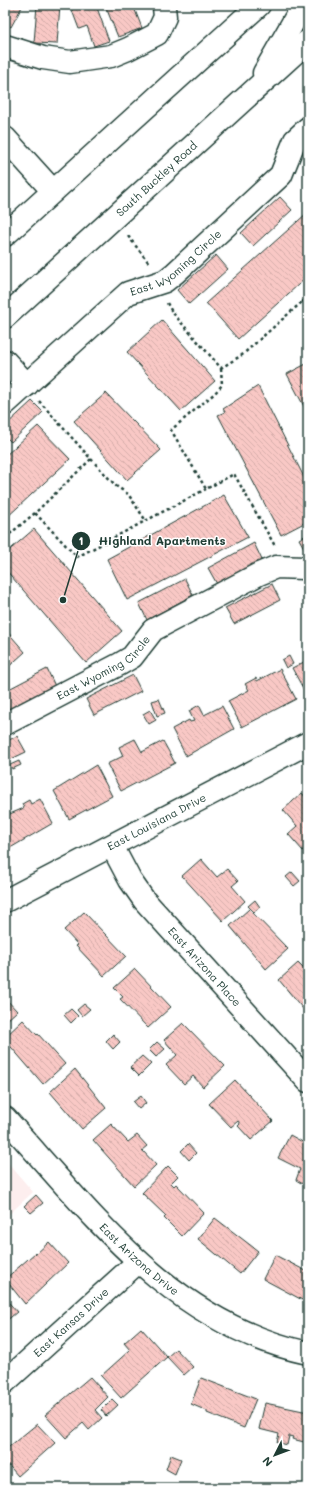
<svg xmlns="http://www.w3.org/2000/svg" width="313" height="1493" viewBox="0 0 313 1493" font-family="Mali,sans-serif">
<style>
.built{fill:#fdeeee}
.building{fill:url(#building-back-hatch);stroke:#1f3d34}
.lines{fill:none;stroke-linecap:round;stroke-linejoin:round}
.minor-casing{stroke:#1f3d34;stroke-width:25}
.major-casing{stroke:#1f3d34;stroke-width:25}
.path{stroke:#1f3d34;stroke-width:2.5;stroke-dasharray:3 3;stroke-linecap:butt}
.minor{stroke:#fff;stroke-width:22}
.major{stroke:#fff;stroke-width:22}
.labels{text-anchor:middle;stroke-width:3;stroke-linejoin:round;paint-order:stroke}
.street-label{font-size:11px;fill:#1f3d34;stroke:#fff}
.leader{fill:none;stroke:#1f3d34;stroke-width:1.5}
.callout-dot{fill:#1f3d34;stroke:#fff;stroke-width:1.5}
.mark-label{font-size:12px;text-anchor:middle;font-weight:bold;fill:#fff}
.callout-label{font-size:12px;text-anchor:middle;font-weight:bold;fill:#1f3d34;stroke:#fff;stroke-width:3;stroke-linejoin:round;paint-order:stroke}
</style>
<defs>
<pattern id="building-back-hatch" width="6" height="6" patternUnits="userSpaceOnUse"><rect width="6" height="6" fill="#f9c8c5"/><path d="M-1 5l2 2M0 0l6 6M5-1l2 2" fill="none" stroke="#d5adaa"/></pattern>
</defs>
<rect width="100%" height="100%" fill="#fff"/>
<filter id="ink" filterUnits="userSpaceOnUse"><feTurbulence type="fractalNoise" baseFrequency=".025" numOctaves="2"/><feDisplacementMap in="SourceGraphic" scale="8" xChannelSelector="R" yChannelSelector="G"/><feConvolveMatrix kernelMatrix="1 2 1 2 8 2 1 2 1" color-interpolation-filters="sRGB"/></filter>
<g filter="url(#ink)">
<path class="built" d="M5 1159 33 1192 5 1218Z"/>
<path class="building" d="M5 5H23L11 27 5 24Z
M37 5H60L57 44 34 43Z
M70 5H96L109 41 94 46 87 26 79 29Z
M105 5H133L142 28 118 37Z
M280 197 292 210 253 246 241 233Z
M307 213 308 276 238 339 206 303Z
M216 255 228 269 189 304 177 290Z
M162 320 215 381 181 411 127 352Z
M308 363V414L287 374Z
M258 386 308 485V521L281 535 218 415 225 412 223 409Z
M106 393 161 450 127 480 74 421Z
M32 401 43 412 11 442 5 436V426Z
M38 426 70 459 5 519V456Z
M224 495 248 537 127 600 107 559Z
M34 529 122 631 86 663 5 569V554Z
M308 534V555L299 539Z
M254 543 262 560 217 584 208 568Z
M185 579 193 595 147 620 139 603Z
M272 584 280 600 234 624 225 608Z
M5 629 25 652 5 670Z
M289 656 293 664 286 668 282 660Z
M308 660V690L305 692 292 668Z
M47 669 55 686 8 710 5 704V691Z
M280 669 296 699 242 727 228 701 249 690 245 684 256 678 257 681Z
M133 675 141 691 94 715 86 699Z
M159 699 165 713 157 716 152 701Z
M199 705 204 715 222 706 234 729 186 756 172 729 189 720 190 722 194 721 189 711Z
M150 710 156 720 149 724 143 714Z
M17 736 26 752 5 762V742Z
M135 739 142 752 163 741 175 763 121 791 107 764 123 756 119 747Z
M19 761 21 765 12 769 10 765Z
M96 765 112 796 69 819 54 791Z
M302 793 308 800V846L303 851 288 834 297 826 283 810Z
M40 799 53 823 5 851V816L24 808 22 804 29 800 31 804Z
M201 859 217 877 227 869 238 881 232 886 245 901 223 921 182 876Z
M292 872 300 881 294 886 286 877Z
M255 900 260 907 254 912 248 906Z
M249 909 288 949 266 969 230 926Z
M84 912 126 956 104 976 76 946 78 945 64 930Z
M298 963 308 973V1015L279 980Z
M135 969 171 1007 148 1028 120 999 123 997 114 988Z
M5 998 17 1011 5 1022Z
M84 1004 90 1009 82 1016 77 1010Z
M71 1009 78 1016 71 1023 64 1015Z
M23 1020 37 1035 38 1034 65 1064 43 1084 5 1040V1037Z
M183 1023 225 1066 203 1087 193 1076 184 1084 166 1065 177 1055 164 1040Z
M113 1034 120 1042 113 1049 106 1041Z
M157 1042 165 1049 156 1057 149 1050Z
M142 1056 151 1064 139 1076 130 1067Z
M75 1069 106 1108 82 1129 50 1092Z
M235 1080 273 1121 251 1140 238 1126 240 1124 238 1121 231 1127 209 1104Z
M141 1096 146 1103 139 1109 133 1102Z
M111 1124 128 1142 137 1135 147 1146 142 1150 156 1165 134 1186 93 1140Z
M290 1135 308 1145V1187L296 1180 300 1169 278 1158Z
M188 1144 196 1153 189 1160 181 1151Z
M168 1166 178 1176 171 1183 174 1186 176 1184 204 1213 182 1236 164 1218 166 1216 142 1193Z
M36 1195 43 1203 31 1213 24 1206Z
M215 1218 258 1251 240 1274 198 1239Z
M49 1242 68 1263 25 1304 5 1279 35 1253 36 1254Z
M275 1255 308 1272V1298L306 1302 263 1279Z
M5 1298 17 1312 5 1322Z
M141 1328 167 1357 121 1398 101 1376 130 1350 124 1343Z
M176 1349 193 1367 184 1375 167 1357Z
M90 1377 108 1397 95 1410 102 1418 89 1430 83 1423 66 1438 45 1415Z
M201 1378 256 1399 244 1428 207 1413V1411L191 1404Z
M112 1399 118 1405 106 1416 101 1410Z
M265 1403 308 1412V1443L292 1439 293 1437 289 1436 287 1445 277 1442 279 1434 259 1429Z
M37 1424 55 1443 18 1476 5 1461V1450Z
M171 1455 181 1459 175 1474 166 1469Z"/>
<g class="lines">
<defs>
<g id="minor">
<path d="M5 46 43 58 70 62 111 56 128 49 157 34 165 17 164 7"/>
<path d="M5 138 53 191"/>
<path d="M5 361 27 385"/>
<path id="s1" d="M5 404 128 293 165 281 175 273 281 175 295 140 308 128"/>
<path id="s2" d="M5 724 120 664 132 657 153 630 259 574 276 567 304 568 308 566"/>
<path id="s3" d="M112 846 130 880 144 900 308 1081"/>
<path id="s4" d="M5 901 308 743"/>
<path id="s5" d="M5 1118C93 1215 172 1324 308 1353"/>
<path id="s6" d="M5 1382 138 1262"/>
</g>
<g id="major">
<path d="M264 73 303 5"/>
<path d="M5 235 259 5"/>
<path id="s7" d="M5 317 308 41"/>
</g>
</defs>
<use href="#minor" class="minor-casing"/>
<use href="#major" class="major-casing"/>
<path class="path" d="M128 236 149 263
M308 297 303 301 308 308
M167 303 172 312 221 368 242 355 303 301
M221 368 222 385 215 393 171 430 206 489 234 474 275 546
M39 401 91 459 35 513 77 557 206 489
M91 459 116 486 128 494 146 521
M5 538 35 513"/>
<use href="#minor" class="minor"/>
<use href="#major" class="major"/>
</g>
</g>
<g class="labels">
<g class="street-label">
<text dy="4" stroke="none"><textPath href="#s7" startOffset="205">South Buckley Road</textPath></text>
<text dy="4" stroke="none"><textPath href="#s1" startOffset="223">East Wyoming Circle</textPath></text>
<text dy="4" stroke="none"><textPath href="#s2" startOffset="114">East Wyoming Circle</textPath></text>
<text dy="4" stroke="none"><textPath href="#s4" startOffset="171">East Louisiana Drive</textPath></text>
<text dy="4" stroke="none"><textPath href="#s3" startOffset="153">East Arizona Place</textPath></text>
<text dy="4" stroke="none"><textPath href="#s5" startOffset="195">East Arizona Drive</textPath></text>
<text dy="4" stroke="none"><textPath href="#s6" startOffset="89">East Kansas Drive</textPath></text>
</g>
</g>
<path class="leader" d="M63 600L81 541"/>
<g class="callout-dot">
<circle cx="63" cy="600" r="4"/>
<circle cx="81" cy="541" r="10"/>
</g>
<g class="mark-label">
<text x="81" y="545">1</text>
</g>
<g class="callout-label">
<text x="162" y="545">Highland Apartments</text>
</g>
<rect width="313" height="1493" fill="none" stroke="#fff" stroke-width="20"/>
<rect x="10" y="10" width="293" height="1473" fill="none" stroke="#1f3d34" stroke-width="1.5" filter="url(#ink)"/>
<g transform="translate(275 1455) rotate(228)" stroke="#ffffff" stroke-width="3" paint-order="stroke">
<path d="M0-3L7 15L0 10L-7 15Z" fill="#1f3d34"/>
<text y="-6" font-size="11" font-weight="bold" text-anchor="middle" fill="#1f3d34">N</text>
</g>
</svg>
